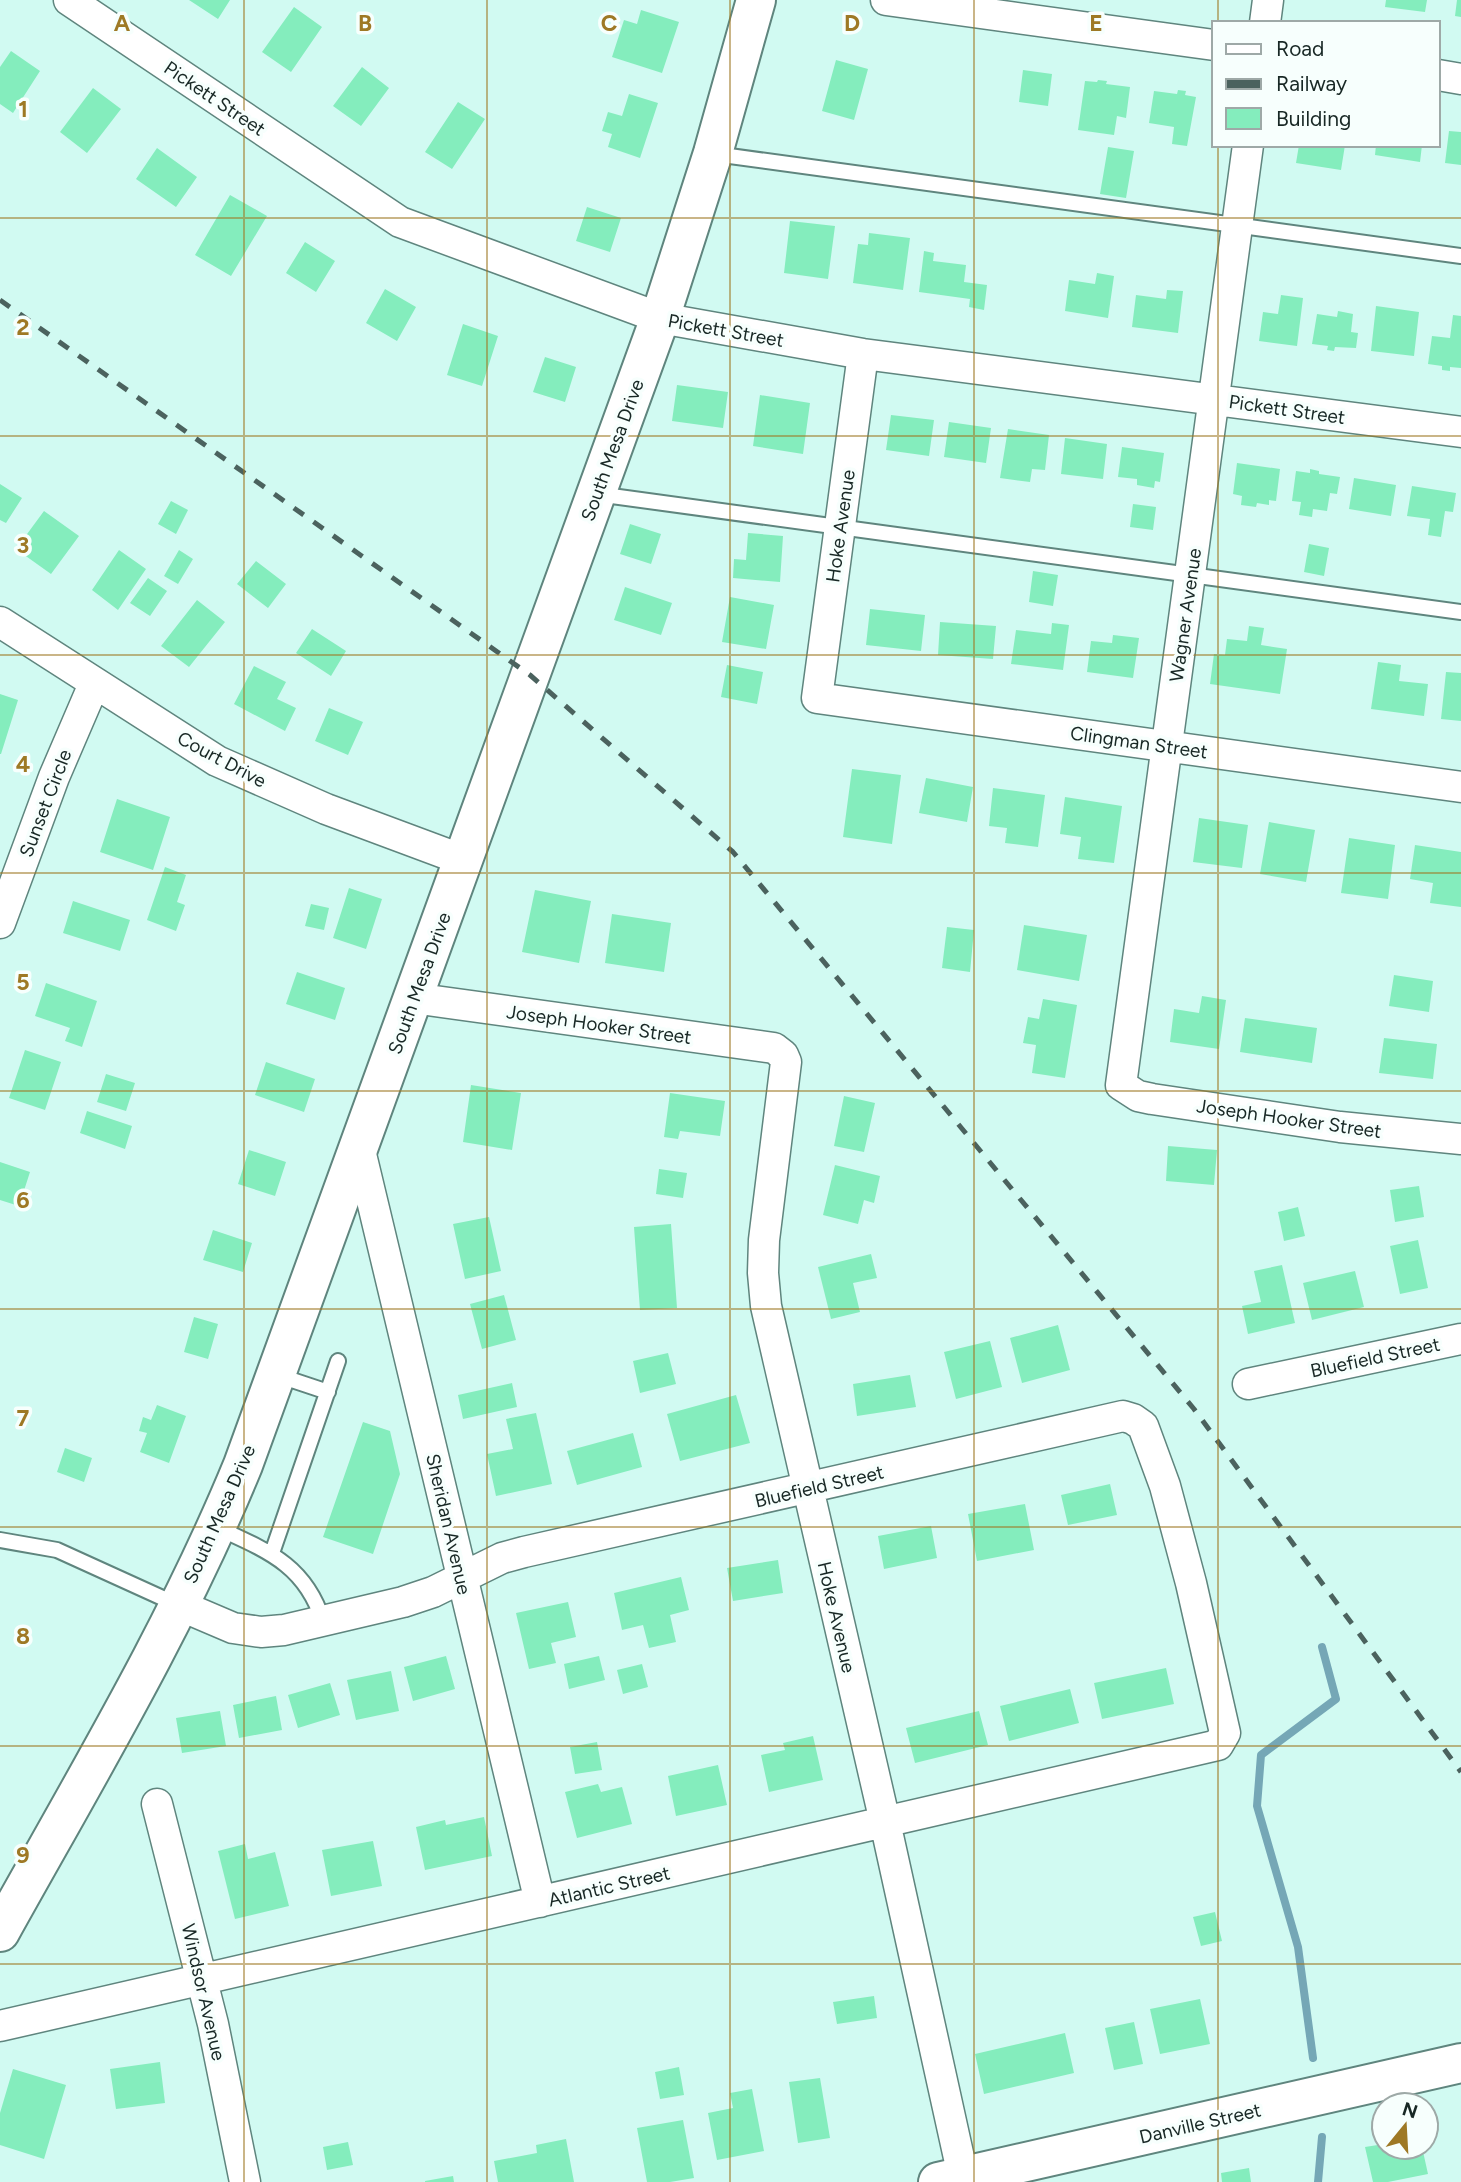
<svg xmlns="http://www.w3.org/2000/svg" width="1461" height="2182" viewBox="0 0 1461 2182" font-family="Figtree,sans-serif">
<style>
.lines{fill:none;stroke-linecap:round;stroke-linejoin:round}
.stream{stroke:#75a7b6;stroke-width:8}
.building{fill:#84edbd}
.lane-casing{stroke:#5f857e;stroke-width:18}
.street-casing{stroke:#5f857e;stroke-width:33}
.secondary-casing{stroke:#5f857e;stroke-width:42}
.lane{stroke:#fff;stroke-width:14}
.street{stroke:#fff;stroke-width:30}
.secondary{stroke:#fff;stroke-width:38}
.rail{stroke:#4b625e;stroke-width:5;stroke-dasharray:12 12;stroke-linecap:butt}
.grid{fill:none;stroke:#9e7925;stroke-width:2;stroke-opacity:0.55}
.labels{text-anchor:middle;stroke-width:7;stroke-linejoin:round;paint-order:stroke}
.street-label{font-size:19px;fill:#182825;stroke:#f7fffd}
.grid-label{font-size:23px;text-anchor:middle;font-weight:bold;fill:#9e7925;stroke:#f7fffd;stroke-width:7;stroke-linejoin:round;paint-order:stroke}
</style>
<rect width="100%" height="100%" fill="#d1faf2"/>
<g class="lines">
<path class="stream" d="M1313 2058 1298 1947 1257 1806 1261 1755 1336 1699 1322 1647
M1318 2182 1322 2137"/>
</g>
<path class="building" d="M189 0H230L218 19Z
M1386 0H1427L1425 12 1385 7Z
M1457 0H1461V17L1455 16Z
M294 7 322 27 291 72 262 52Z
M641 10 679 22 662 73 612 57 624 20 637 24Z
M11 51 40 71 13 113 0 104V67Z
M836 60 868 69 854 120 822 111Z
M362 67 389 88 361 126 333 106Z
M1023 70 1052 74 1048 106 1019 102Z
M1098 80 1107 81 1106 84 1130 87 1126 118 1117 116 1114 135 1078 130 1085 81 1097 82Z
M93 88 121 109 87 153 60 132Z
M1178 90 1186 91 1185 95 1196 97 1187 146 1172 144 1174 127 1149 123 1154 91 1177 94Z
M629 94 658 103 640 158 608 147 612 134 602 131 608 112 622 116Z
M458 102 485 119 452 169 425 152Z
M1449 131 1461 132V165L1445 163Z
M1299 145H1345L1341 170 1296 163Z
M1376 145H1422L1420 162 1375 155Z
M1108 147 1134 151 1126 198 1100 194Z
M157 148 197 177 176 207 136 179Z
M230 195 267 216 231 276 195 255Z
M587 207 621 218 610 252 576 241Z
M790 221 835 226 828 279 784 273Z
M869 233 910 238 903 290 853 283 858 244 868 245Z
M305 242 335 261 316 292 286 273Z
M924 251 934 253 933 261 966 265 964 282 987 285 984 310 969 307 970 299 919 292Z
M1097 273 1114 276 1108 318 1065 311 1069 280 1095 284Z
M385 289 416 307 397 341 366 323Z
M1167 290 1183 291 1178 333 1132 327 1136 295 1166 299Z
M1281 295 1303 298 1297 346 1259 341 1263 312 1278 314Z
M1376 306 1419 312 1414 356 1371 351Z
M1338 311 1353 314 1351 332 1358 333 1356 348 1335 347 1334 351 1327 350 1328 346 1312 344 1317 314 1337 317Z
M1453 315 1461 316V368L1450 367V371L1442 370V366L1428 364 1432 336 1450 338Z
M463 324 498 336 482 386 447 375Z
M545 357 576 367 565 402 533 392Z
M677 385 728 392 723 428 672 421Z
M760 395 810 403 803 454 753 446Z
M891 415 934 420 929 456 886 450Z
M949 422 991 428 986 463 944 457Z
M1008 429 1049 435 1045 470 1032 469 1030 482 1000 478Z
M1065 438 1107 444 1103 479 1061 474Z
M1122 447 1164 453 1160 482 1155 481 1154 488 1137 485V479L1118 477Z
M1237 463 1280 469 1276 501 1269 500V505L1257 503 1256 507 1241 505 1242 496 1233 494Z
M1310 469 1319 471V474L1340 477 1337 494 1330 493 1327 511 1313 509 1312 517 1299 515 1301 502 1292 501 1296 471 1310 473Z
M1354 478 1396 485 1391 516 1349 509Z
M0 484 22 498 6 523 0 520Z
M1412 486 1456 493 1453 512 1445 511 1441 537 1428 535 1430 519 1407 516Z
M171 501 188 510 176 534 158 524Z
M1133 504 1156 507 1153 530 1130 527Z
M44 511 79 536 51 574 16 549Z
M630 524 661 534 651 564 620 554Z
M748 533 783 536 780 582 733 578 734 559 746 560Z
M1309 544 1329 548 1324 576 1304 572Z
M119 550 146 569 118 610 92 590Z
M179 550 193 559 178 584 164 576Z
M256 561 286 584 268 608 237 584Z
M1033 571 1058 575 1053 606 1029 602Z
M148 578 167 591 150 616 130 603Z
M625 587 672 603 661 635 614 620Z
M730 597 774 605 766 649 722 642Z
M197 600 225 622 189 667 161 646Z
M870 609 925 615 921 651 866 645Z
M940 622 996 626 993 659 938 655Z
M1052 623 1069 625 1063 670 1011 664 1016 630 1051 634Z
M1249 626 1264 628 1261 645 1287 649 1280 694 1210 684 1214 654 1225 655 1227 639 1247 641Z
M312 629 346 651 331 676 296 653Z
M1113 635 1139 638 1133 678 1087 672 1091 641 1112 643Z
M1378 662 1401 665 1399 681 1428 684 1424 716 1371 709Z
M727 665 763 672 757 704 721 697Z
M254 666 286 682 277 699 296 708 285 731 234 704Z
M1446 672 1461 673V721L1441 719Z
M0 694 18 700 1 754H0Z
M329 708 363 722 348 755 315 741Z
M852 769 901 775 892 844 843 837Z
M926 778 973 787 967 822 919 813Z
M993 788 1045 795 1038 847 1005 843 1007 828 989 826Z
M1065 797 1122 806 1114 863 1078 859 1081 837 1060 834Z
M117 799 170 817 153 870 100 852Z
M1199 818 1248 825 1242 868 1193 862Z
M1269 822 1315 830 1306 882 1260 874Z
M1349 838 1395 845 1388 899 1341 893Z
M1415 845 1461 852V907L1430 903 1433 883 1410 879Z
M165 867 186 875 177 902 185 905 176 931 147 920Z
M349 888 382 899 366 949 333 938Z
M535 890 591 901 579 963 522 952Z
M73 901 130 920 120 951 63 933Z
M311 904 329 908 324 930 305 926Z
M612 914 671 923 664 972 605 963Z
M1024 925 1087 935 1079 981 1017 970Z
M947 927 974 930 970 972 942 968Z
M297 972 345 988 335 1020 286 1004Z
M1394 975 1433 981 1429 1012 1389 1006Z
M46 983 97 1001 82 1047 65 1041 70 1028 35 1016Z
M1202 996 1226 1000 1219 1049 1170 1042 1174 1009 1199 1013Z
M1043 999 1077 1005 1065 1078 1032 1073 1036 1045 1023 1043 1028 1017 1039 1019Z
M1245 1018 1317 1028 1312 1063 1240 1052Z
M1384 1038 1437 1044 1433 1079 1379 1073Z
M25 1050 61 1062 45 1110 9 1098Z
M266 1062 315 1079 304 1112 255 1095Z
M106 1074 135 1083 126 1111 97 1102Z
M471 1085 521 1093 512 1150 463 1142Z
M670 1093 725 1101 720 1136 680 1131 678 1139 664 1137Z
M844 1096 875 1103 864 1152 834 1146Z
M87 1111 132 1126 125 1149 80 1133Z
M1168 1146 1217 1150 1214 1185 1166 1181Z
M249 1150 286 1162 275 1196 238 1184Z
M0 1162 30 1172 19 1206 0 1200Z
M835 1165 880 1176 874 1203 864 1200 858 1224 823 1215Z
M659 1169 687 1173 683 1198 656 1194Z
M1419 1186 1424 1217 1395 1222 1390 1190Z
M1298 1207 1305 1236 1284 1241 1278 1212Z
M489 1217 501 1271 465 1279 453 1224Z
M671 1224 677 1308 640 1310 634 1227Z
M213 1230 252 1243 243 1272 203 1260Z
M1418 1240 1428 1288 1400 1294 1390 1246Z
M871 1254 877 1278 853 1283 860 1312 831 1319 818 1267Z
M1282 1265 1295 1323 1248 1334 1242 1306 1261 1302 1254 1271Z
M1355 1271 1364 1307 1312 1320 1303 1283Z
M504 1295 516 1340 482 1349 470 1304Z
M194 1317 218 1324 208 1359 184 1352Z
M1058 1325 1070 1370 1022 1383 1010 1338Z
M990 1341 1002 1387 956 1399 944 1352Z
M668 1353 676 1384 640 1393 633 1361Z
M910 1375 916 1407 857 1416 853 1384Z
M512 1383 517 1407 463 1419 458 1395Z
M736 1395 750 1443 680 1461 667 1414Z
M157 1405 186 1416 169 1463 140 1452 147 1433 139 1431 143 1417 151 1420Z
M536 1413 552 1484 496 1496 487 1454 513 1449 506 1419Z
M363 1422 390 1431 400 1474 373 1554 323 1537Z
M633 1433 642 1467 577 1485 567 1451Z
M65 1448 92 1458 84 1482 57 1472Z
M1110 1484 1117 1515 1068 1525 1061 1495Z
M1025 1504 1034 1550 977 1561 968 1514Z
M931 1526 937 1558 884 1569 878 1536Z
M778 1560 783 1593 733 1601 727 1568Z
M681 1577 689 1610 670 1615 676 1642 649 1648 643 1625 622 1630 614 1593Z
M568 1602 576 1637 551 1643 556 1663 529 1669 516 1613Z
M446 1656 455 1689 413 1701 404 1667Z
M599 1656 605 1680 569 1689 564 1664Z
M642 1664 648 1687 623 1694 617 1670Z
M1166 1668 1174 1704 1102 1719 1094 1683Z
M391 1671 399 1711 356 1720 347 1680Z
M330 1683 340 1715 298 1728 288 1695Z
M1070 1689 1079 1723 1009 1741 1000 1706Z
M276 1696 282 1730 239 1738 233 1705Z
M220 1711 226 1746 182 1753 176 1718Z
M979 1711 988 1745 915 1763 906 1728Z
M813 1736 823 1780 769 1792 761 1755 785 1750 783 1743Z
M597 1742 602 1770 575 1774 570 1747Z
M718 1765 727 1805 676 1816 668 1776Z
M598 1784 601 1792 622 1787 632 1824 577 1838 565 1792Z
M484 1817 492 1856 425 1870 416 1827 445 1820 446 1825Z
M373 1841 382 1886 331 1896 322 1850Z
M245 1844 248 1859 275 1852 289 1906 235 1919 218 1851Z
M1215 1912 1222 1941 1201 1946 1193 1917Z
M874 1996 877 2018 837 2024 833 2002Z
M1200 1999 1210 2044 1160 2054 1150 2009Z
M1134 2022 1143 2064 1114 2070 1105 2028Z
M1065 2033 1074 2073 984 2094 975 2054Z
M160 2062 165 2103 116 2109 110 2069Z
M679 2067 684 2095 660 2099 655 2072Z
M13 2069 66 2085 44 2159 0 2145V2113Z
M820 2078 830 2138 798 2143 789 2082Z
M752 2089 764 2151 717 2160 708 2113 733 2108 730 2093Z
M683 2120 694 2178 670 2182H647L637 2128Z
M566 2139 574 2182H498L494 2161 537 2153 536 2145Z
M348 2142 353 2165 327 2170 323 2147Z
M1384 2144V2147H1422L1428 2174 1388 2182H1373L1365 2147Z
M1249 2168 1251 2182H1222L1221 2173Z
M453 2176 454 2182H425V2181Z"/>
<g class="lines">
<defs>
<path id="lane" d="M715 154 1461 256
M597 494 1461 612
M277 1375 328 1392
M218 1528C268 1551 305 1565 323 1621
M0 1540 57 1550 178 1605
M272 1553 338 1361"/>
<path id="street" d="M69 0 400 222 660 318 863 354 1461 432
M886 0 1214 45
M1265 23 1268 0
M1438 75 1461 79
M1248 145 1121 1085 1138 1096 1152 1099 1340 1127 1461 1139
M863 354 817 698 1461 787
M0 622 217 761 326 809 463 860
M0 923 54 777 94 684
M413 998 774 1048 783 1055 786 1062 764 1240 763 1273 766 1306 885 1822 963 2176
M359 1146 540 1902
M1248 1384 1461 1339
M157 1804 213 2024 245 2182
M0 2026 1218 1745 1225 1733 1191 1583 1165 1486 1143 1426 1133 1419 1123 1416 524 1552 502 1558 433 1592 403 1602 284 1630 261 1632 233 1628 179 1605"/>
<path id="secondary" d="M0 1932C85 1779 176 1628 243 1465L660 318 713 153 756 0
M938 2182 1461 2063"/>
</defs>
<use href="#lane" class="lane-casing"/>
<use href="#street" class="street-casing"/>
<use href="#secondary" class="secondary-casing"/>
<use href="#lane" class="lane"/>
<use href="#street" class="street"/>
<use href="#secondary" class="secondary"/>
<path class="rail" d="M0 300 530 675 733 852 1194 1409 1461 1772"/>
</g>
<path class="grid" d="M244 0V2182M487 0V2182M730 0V2182M974 0V2182M1218 0V23M1218 145V2182M0 218H1461M0 436H1461M0 655H1461M0 873H1461M0 1091H1461M0 1309H1461M0 1527H1461M0 1746H1461M0 1964H1461"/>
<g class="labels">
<g class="street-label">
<text transform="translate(215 98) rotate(34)" y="7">Pickett Street</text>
<text transform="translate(726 330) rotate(10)" y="7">Pickett Street</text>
<text transform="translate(1287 409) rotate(8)" y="7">Pickett Street</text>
<text transform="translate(612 450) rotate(-70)" y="7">South Mesa Drive</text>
<text transform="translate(840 526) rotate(-82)" y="7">Hoke Avenue</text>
<text transform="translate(1185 615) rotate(-82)" y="7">Wagner Avenue</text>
<text transform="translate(1139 742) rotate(8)" y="7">Clingman Street</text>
<text transform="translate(222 759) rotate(28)" y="7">Court Drive</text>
<text transform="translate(45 803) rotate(-69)" y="7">Sunset Circle</text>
<text transform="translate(419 983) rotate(-70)" y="7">South Mesa Drive</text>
<text transform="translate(599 1024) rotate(8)" y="7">Joseph Hooker Street</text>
<text transform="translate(1289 1118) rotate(8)" y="7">Joseph Hooker Street</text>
<text transform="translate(1375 1357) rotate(-12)" y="7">Bluefield Street</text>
<text transform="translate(819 1486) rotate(-13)" y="7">Bluefield Street</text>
<text transform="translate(219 1514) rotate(-66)" y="7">South Mesa Drive</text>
<text transform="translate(449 1524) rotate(77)" y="7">Sheridan Avenue</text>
<text transform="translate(837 1617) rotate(77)" y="7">Hoke Avenue</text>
<text transform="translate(609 1886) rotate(-13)" y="7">Atlantic Street</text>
<text transform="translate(204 1992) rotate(77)" y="7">Windsor Avenue</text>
<text transform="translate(1200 2123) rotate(-13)" y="7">Danville Street</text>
</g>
</g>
<g class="grid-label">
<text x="122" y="31">A</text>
<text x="365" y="31">B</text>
<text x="609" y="31">C</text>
<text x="852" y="31">D</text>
<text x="1096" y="31">E</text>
<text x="23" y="117">1</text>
<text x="23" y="335">2</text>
<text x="23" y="553">3</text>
<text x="23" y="772">4</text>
<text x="23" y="990">5</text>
<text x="23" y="1208">6</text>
<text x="23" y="1426">7</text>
<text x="23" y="1644">8</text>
<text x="23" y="1863">9</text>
</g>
<rect x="1212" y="21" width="228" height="126" fill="#f7fffd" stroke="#9ea9a7" stroke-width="2"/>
<rect x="1226" y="44" width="35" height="10" fill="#ffffff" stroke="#9ea9a7" stroke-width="2"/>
<text x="1276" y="56" font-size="21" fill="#182825">Road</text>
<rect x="1226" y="79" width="35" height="10" fill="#4b625e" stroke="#9ea9a7" stroke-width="2"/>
<text x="1276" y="91" font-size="21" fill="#182825">Railway</text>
<rect x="1226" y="108" width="35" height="21" fill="#84edbd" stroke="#9ea9a7" stroke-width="2"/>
<text x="1276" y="126" font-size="21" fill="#182825">Building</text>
<g transform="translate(1405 2126) rotate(18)"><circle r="33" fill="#f7fffd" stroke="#9ea9a7" stroke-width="2"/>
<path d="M0-5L12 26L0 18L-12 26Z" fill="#9e7925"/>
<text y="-10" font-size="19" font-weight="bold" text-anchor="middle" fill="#182825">N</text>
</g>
</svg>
